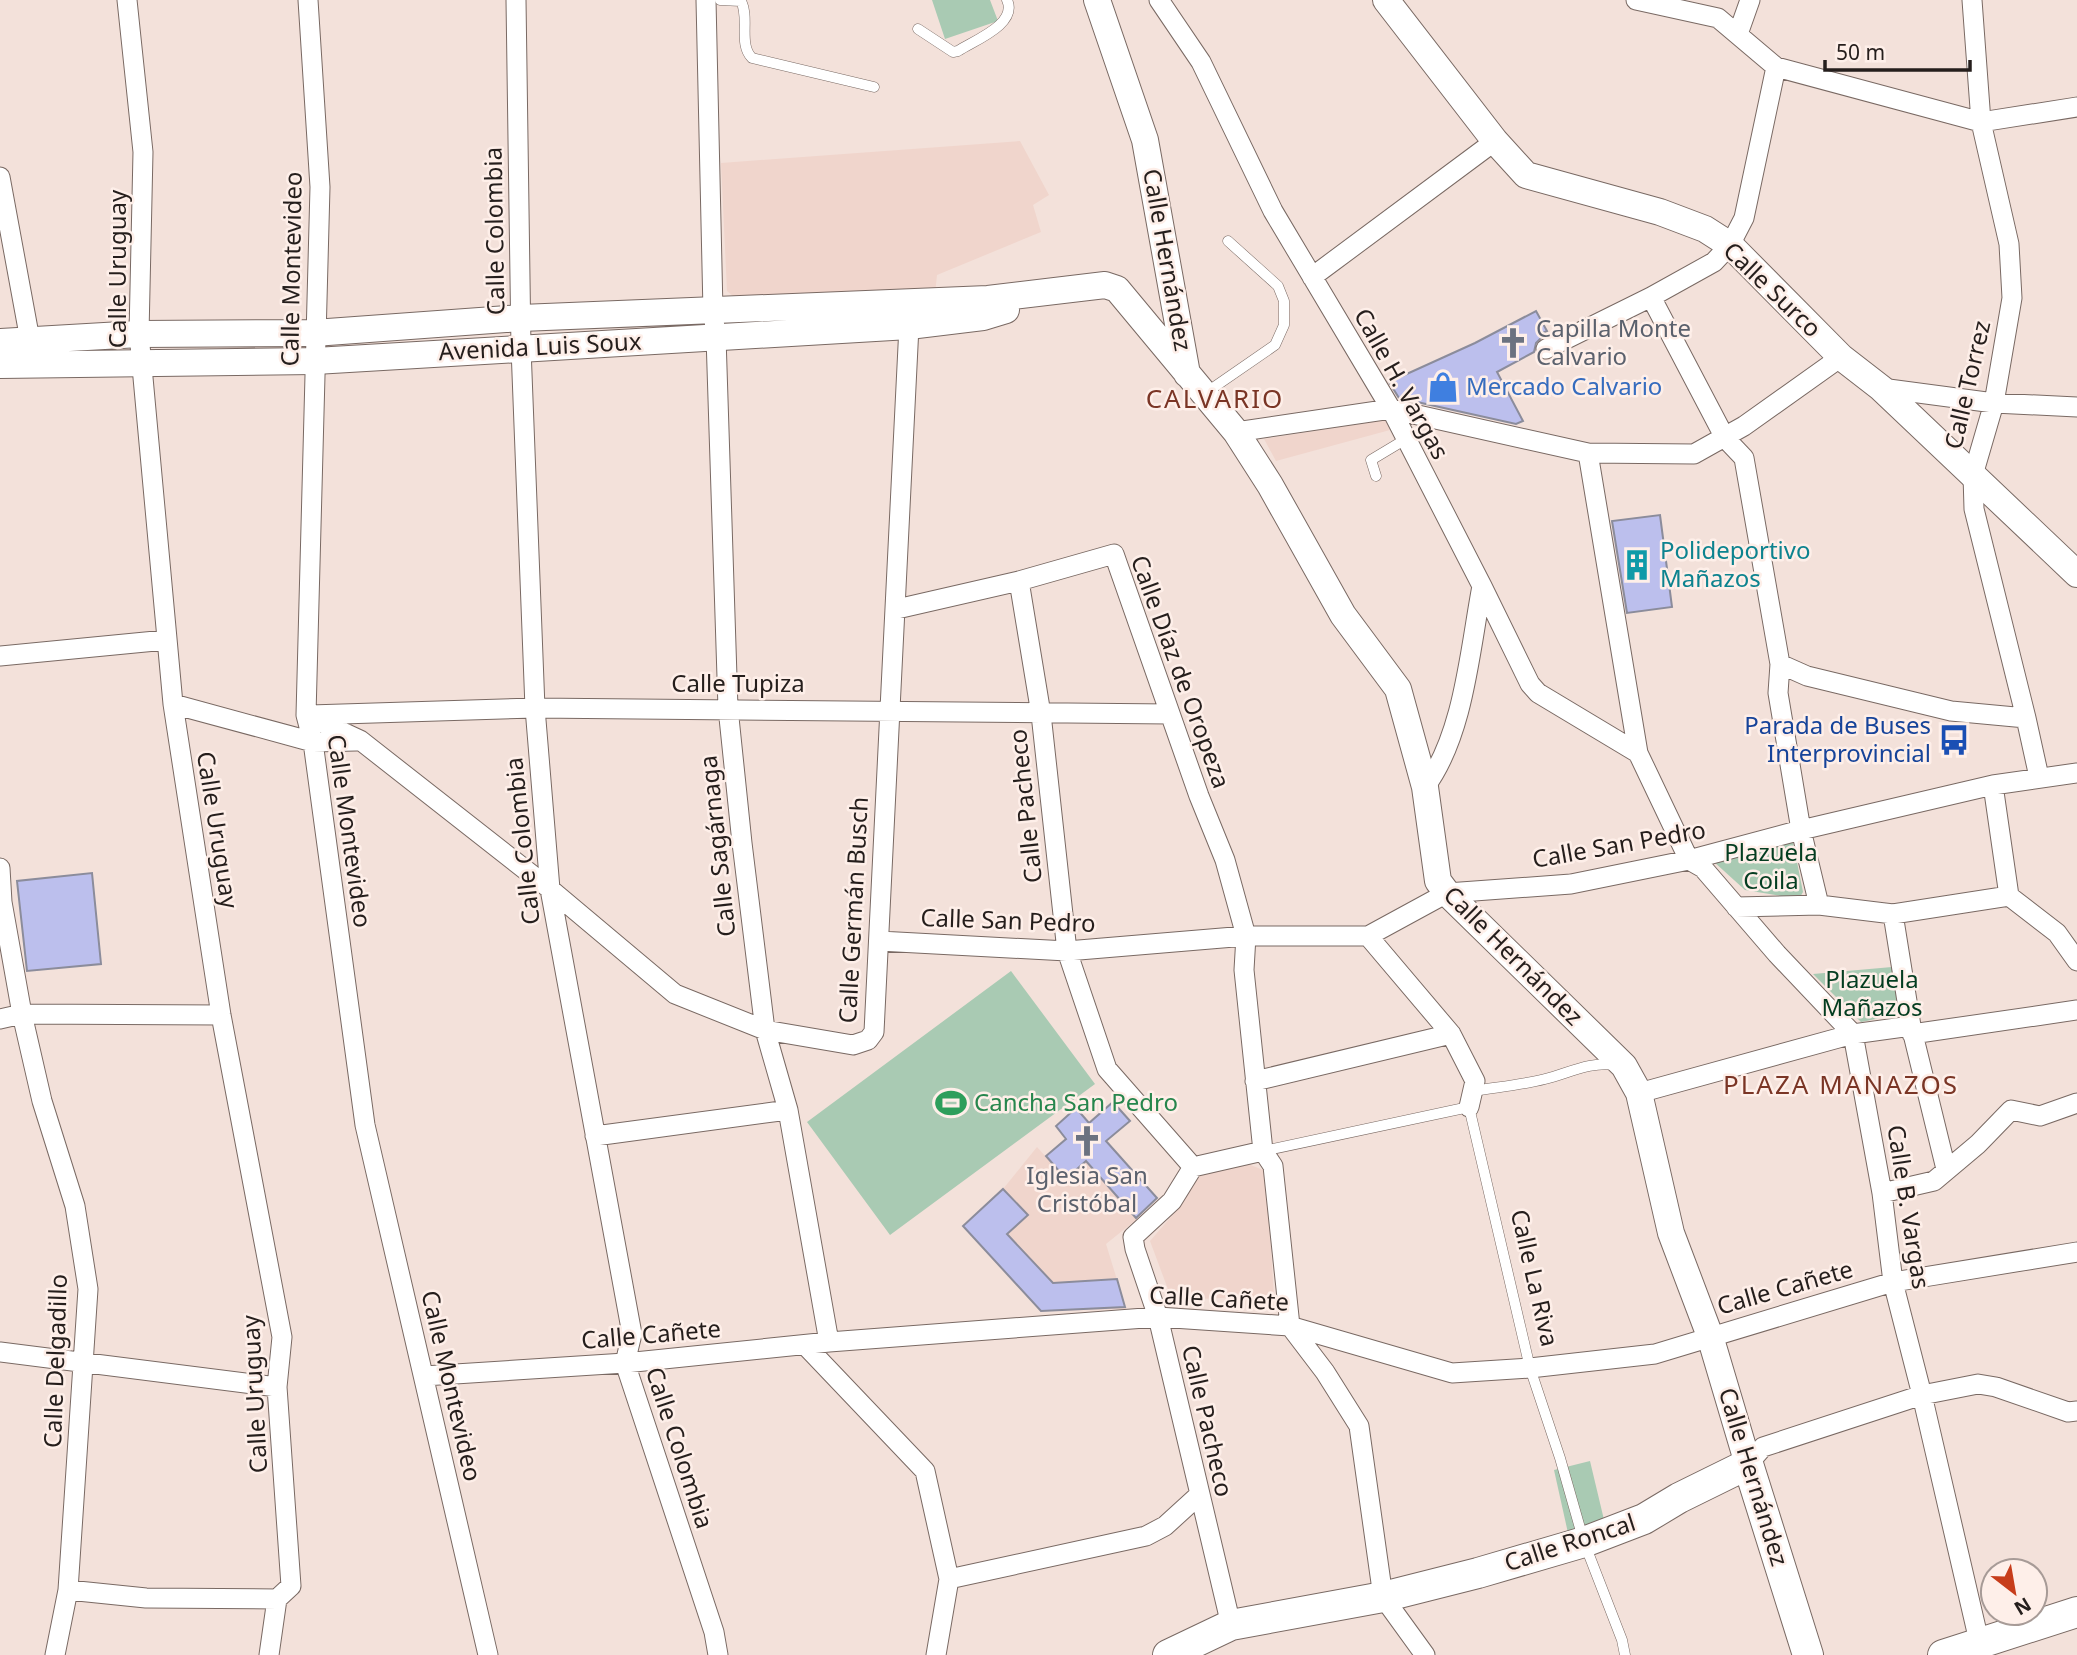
<svg xmlns="http://www.w3.org/2000/svg" width="2077" height="1655" viewBox="0 0 2077 1655" font-family="'Noto Sans',sans-serif">
<style>
.built{fill:#f0d5cc}
.green{fill:#a9cab3}
.building{fill:#bcbfed;stroke:#8b8c9b;stroke-width:2}
.lines{fill:none;stroke-linecap:round;stroke-linejoin:round}
.service-casing{stroke:#796963;stroke-width:11}
.minor-casing{stroke:#796963;stroke-width:21}
.secondary-casing{stroke:#796963;stroke-width:28}
.primary-casing{stroke:#796963;stroke-width:32}
.service{stroke:#fff;stroke-width:10}
.minor{stroke:#fff;stroke-width:19}
.secondary{stroke:#fff;stroke-width:26}
.primary{stroke:#fff;stroke-width:30}
.labels{text-anchor:middle;stroke-width:5;stroke-linejoin:round;paint-order:stroke}
.street-label{font-size:24px;fill:#251e1c;stroke:#feefe9}
.worship-label{font-size:24px;fill:#5b616d;stroke:#feefe9;text-anchor:start}
.shop-label{font-size:24px;fill:#366cbe;stroke:#feefe9;text-anchor:start}
.culture-label{font-size:24px;fill:#0d838f;stroke:#feefe9;text-anchor:start}
.transit-label{font-size:24px;fill:#164399;stroke:#feefe9;text-anchor:end}
.park-label{font-size:24px;fill:#043d20;stroke:#feefe9}
.leisure-label{font-size:24px;fill:#27864d;stroke:#feefe9;text-anchor:start}
.neighbourhood-label{font-size:26px;letter-spacing:2px;fill:#7a3525;stroke:#feefe9}
</style>
<rect width="100%" height="100%" fill="#f3e1da"/>
<path class="built" d="M1020 141 1049 195 1033 205 1041 232 937 275 935 294 733 296 727 291 721 163Z
M1385 420 1390 430 1276 461 1264 439Z
M1037 1147 1065 1178 1086 1161 1137 1219 1106 1244 1126 1309 1041 1311 963 1226 1003 1189Z
M1248 1164 1266 1171 1274 1296 1172 1300 1150 1241 1183 1203 1197 1175Z"/>
<path class="green" d="M932 0H990L998 21 945 39Z
M1787 837 1793 842 1803 892 1799 899 1745 890 1713 861Z
M1892 967C1901 1009 1908 1013 1861 1022L1813 974Z
M1011 971 1095 1084 890 1235 807 1122Z
M1590 1461 1605 1524 1568 1533 1554 1470Z"/>
<path class="building" d="M1536 311 1547 331 1541 334 1542 337 1536 343 1534 352 1497 372 1523 421 1516 424 1399 398 1389 382 1475 343Z
M1660 515 1672 607 1627 613 1612 521Z
M92 873 101 964 27 971 17 881Z
M1113 1102 1130 1121 1106 1141 1157 1198 1136 1218 1086 1161 1066 1179 1046 1156 1066 1139 1056 1126 1076 1108 1089 1123Z
M1003 1189 1028 1215 1007 1234 1053 1283 1117 1279 1125 1307 1041 1311 963 1226Z"/>
<g class="lines">
<defs>
<path id="service" d="M720 0 741 1C750 18 738 44 752 58L874 87
M918 29 953 52 958 51C975 40 1018 24 1007 0
M1207 392 1275 345 1284 325V301L1278 286 1228 241
M1376 476 1371 460 1406 439
M1473 1091C1497 1087 1522 1085 1545 1079 1569 1073 1590 1061 1616 1065
M1263 1151 1469 1107 1530 1368 1560 1458 1584 1542 1622 1640 1625 1655"/>
<path id="minor" d="M127 0 143 152 139 334 173 704 221 1015 282 1337 277 1387 291 1586 277 1599 269 1655
M308 0 320 187 306 715 313 742 365 1125 488 1655
M516 0 521 348 535 708 550 889 632 1334 625 1363 714 1632 718 1655
M706 0 713 311 716 337 728 708 742 843 765 1030 788 1110 829 1342
M1159 0 1201 62 1273 211 1391 409 1482 586 1530 684 1538 693 1638 753
M1636 0 1718 18 1776 67 1981 122 2077 107
M1972 0 1981 122 2009 244 2012 298 1994 403 1973 475 1974 509 2026 718 2039 777
M1738 34 1750 0
M0 177 30 340
M1312 277 1495 141
M1651 297 1725 438 1744 458 1780 664 1778 693 1801 830 1819 905
M1546 349 1651 297 1714 262 1730 245 1744 218 1776 67
M1881 388 1994 403 2077 407
M1236 432 1391 409 1588 453 1694 454 1744 426 1841 357
M1588 453 1638 753 1689 860 1703 868 1777 954 1853 1034 1882 1193 1893 1282 1922 1395 1982 1654
M1019 581 1041 714 1067 951 1107 1069 1193 1167 1172 1201 1133 1237 1135 1249 1158 1317 1231 1625
M897 609 1019 581 1114 554 1199 796 1225 860 1246 936 1244 970 1263 1151
M0 656 166 640
M1780 664 1807 676 1951 711 2026 718
M173 704 313 742 356 741
M306 715 360 740 550 889 675 994 765 1030 853 1045 868 1040 874 1032C887 796 899 561 909 326
M310 715 535 708 1170 714
M1993 785 2009 896
M1425 787C1464 735 1470 649 1482 586
M0 868 2 902 22 1014 42 1101 75 1206 88 1289 68 1590 55 1655
M2009 896 2057 933 2077 961
M1736 907 1819 905 1893 914 2009 896
M1893 914 1911 1026 1946 1169
M1368 936 1451 1034 1475 1081 1469 1107
M879 941 1067 951 1246 936H1368L1447 893 1571 884 1689 860 1801 830 1993 785 2077 773
M0 1019 22 1014 221 1015
M1912 1034 2077 1010
M1255 1081 1451 1034
M1639 1093 1853 1034 1911 1026
M595 1136 788 1110
M1193 1167 1263 1151 1273 1166 1290 1326 1325 1372 1359 1426 1383 1597 1425 1655
M1882 1193 1934 1181 1978 1144 2011 1110 2040 1116 2077 1103
M805 1345 925 1471 949 1579 936 1655
M0 1352 277 1387
M424 1376 625 1363 829 1342 1158 1317 1290 1326 1452 1373 1530 1368 1655 1354 1893 1282 2077 1252
M1748 1464 1763 1447 1922 1395 1978 1384 1996 1387 2068 1412 2077 1411
M949 1579 1146 1536 1165 1526 1199 1495
M68 1590 146 1598 277 1599"/>
<path id="secondary" d="M1097 0 1145 140 1187 374
M1386 0 1495 141 1526 175 1660 212 1705 229 1730 245 1841 357 1881 388 2077 574
M0 342 139 334 314 333 521 318 988 299 1105 285 1117 289 1236 432 1270 485 1343 615 1398 689 1425 787 1438 881 1447 893 1624 1066 1639 1093 1671 1233 1710 1336 1748 1464
M0 365 315 361 909 326 983 317 1006 310"/>
<path id="primary" d="M1168 1655 1231 1625 1383 1597 1478 1573 1584 1542 1644 1519 1679 1498 1748 1464 1808 1655
M1943 1655 2077 1612"/>
</defs>
<use href="#service" class="service-casing"/>
<use href="#minor" class="minor-casing"/>
<use href="#secondary" class="secondary-casing"/>
<use href="#primary" class="primary-casing"/>
<use href="#service" class="service"/>
<use href="#minor" class="minor"/>
<use href="#secondary" class="secondary"/>
<use href="#primary" class="primary"/>
</g>
<defs>
<symbol id="church-bare" viewBox="-9 -9 18 18"><path d="M-1.2-6h2.4v3.5h3.3v2.4h-3.3V6h-2.4V-.1h-3.3v-2.4h3.3Z" fill="#6b7280" stroke="#feefe9" stroke-width="2.5" paint-order="stroke"/></symbol>
<symbol id="shop-bare" viewBox="-9 -9 18 18"><path d="M-5-2.5h2.3a2.7 3.5 0 0 1 5.4 0H5L5.5 6h-11ZM-1.5-2.5h3a1.5 2.3 0 0 0-3 0Z" fill="#3f7fe0" stroke="#feefe9" stroke-width="2.5" paint-order="stroke"/></symbol>
<symbol id="building-bare" viewBox="-9 -9 18 18"><path d="M-4-6H4V6H1V3H-1V6H-4ZM-2.5-4.3h1.7v1.8h-1.7ZM.8-4.3h1.7v1.8H.8ZM-2.5-1h1.7V.8h-1.7ZM.8-1h1.7V.8H.8Z" fill="#0f9aa8" stroke="#feefe9" stroke-width="2.5" paint-order="stroke"/></symbol>
<symbol id="bus-bare" viewBox="-9 -9 18 18"><path d="M-5-6H5V4H4V6H2V4H-2V6H-4V4H-5ZM-3.5-4V0h7V-4ZM-3.5 1.2v1.5H-2V1.2ZM2 1.2v1.5H3.5V1.2Z" fill="#1a4fb4" stroke="#feefe9" stroke-width="2.5" paint-order="stroke"/></symbol>
<symbol id="stadium-bare" viewBox="-9 -9 18 18"><path d="M0-5a6.5 5 0 1 0 0 10a6.5 5 0 1 0 0-10ZM-3.5-1.8h7v3.6h-7Z" fill="#2e9e5b" stroke="#feefe9" stroke-width="2.5" paint-order="stroke"/></symbol>
</defs>
<g fill-rule="evenodd">
<use href="#church-bare" x="1491" y="321" width="44" height="44"/>
<use href="#shop-bare" x="1421" y="365" width="44" height="44"/>
<use href="#building-bare" x="1615" y="543" width="44" height="44"/>
<use href="#bus-bare" x="1932" y="718" width="44" height="44"/>
<use href="#stadium-bare" x="929" y="1081" width="44" height="44"/>
<use href="#church-bare" x="1065" y="1119" width="44" height="44"/>
</g>
<g class="labels">
<g class="street-label">
<text transform="translate(495 231) rotate(-91)" y="8">Calle Colombia</text>
<text transform="translate(1167 260) rotate(80)" y="8">Calle Hernández</text>
<text transform="translate(118 269) rotate(-90)" y="8">Calle Uruguay</text>
<text transform="translate(292 269) rotate(-89)" y="8">Calle Montevideo</text>
<text transform="translate(1772 290) rotate(44)" y="8">Calle Surco</text>
<text transform="translate(540 347) rotate(-3)" y="8">Avenida Luis Soux</text>
<text transform="translate(1401 384) rotate(61)" y="8">Calle H. Vargas</text>
<text transform="translate(1968 385) rotate(-77)" y="8">Calle Torrez</text>
<text transform="translate(1180 672) rotate(70)" y="8">Calle Díaz de Oropeza</text>
<text x="738" y="692">Calle Tupiza</text>
<text transform="translate(1026 806) rotate(-96)" y="8">Calle Pacheco</text>
<text transform="translate(217 830) rotate(81)" y="8">Calle Uruguay</text>
<text transform="translate(349 831) rotate(82)" y="8">Calle Montevideo</text>
<text transform="translate(523 841) rotate(-96)" y="8">Calle Colombia</text>
<text transform="translate(1619 845) rotate(-10)" y="8">Calle San Pedro</text>
<text transform="translate(718 846) rotate(-96)" y="8">Calle Sagárnaga</text>
<text transform="translate(854 910) rotate(-87)" y="8">Calle Germán Busch</text>
<text transform="translate(1008 921) rotate(2)" y="8">Calle San Pedro</text>
<text transform="translate(1513 956) rotate(45)" y="8">Calle Hernández</text>
<text transform="translate(1908 1207) rotate(81)" y="8">Calle B. Vargas</text>
<text transform="translate(1534 1278) rotate(77)" y="8">Calle La Riva</text>
<text transform="translate(1785 1288) rotate(-16)" y="8">Calle Cañete</text>
<text transform="translate(1219 1299) rotate(3)" y="8">Calle Cañete</text>
<text transform="translate(651 1335) rotate(-5)" y="8">Calle Cañete</text>
<text transform="translate(56 1361) rotate(-88)" y="8">Calle Delgadillo</text>
<text transform="translate(451 1386) rotate(77)" y="8">Calle Montevideo</text>
<text transform="translate(255 1394) rotate(-93)" y="8">Calle Uruguay</text>
<text transform="translate(1207 1421) rotate(77)" y="8">Calle Pacheco</text>
<text transform="translate(679 1448) rotate(72)" y="8">Calle Colombia</text>
<text transform="translate(1753 1477) rotate(73)" y="8">Calle Hernández</text>
<text transform="translate(1570 1543) rotate(-18)" y="8">Calle Roncal</text>
</g>
<g class="worship-label">
<text x="1536" y="337">Capilla Monte<tspan x="1536" dy="28">Calvario</tspan></text>
<text x="1087" y="1184" text-anchor="middle">Iglesia San<tspan x="1087" dy="28">Cristóbal</tspan></text>
</g>
<g class="shop-label">
<text x="1466" y="395">Mercado Calvario</text>
</g>
<g class="culture-label">
<text x="1660" y="559">Polideportivo<tspan x="1660" dy="28">Mañazos</tspan></text>
</g>
<g class="transit-label">
<text x="1931" y="734">Parada de Buses<tspan x="1931" dy="28">Interprovincial</tspan></text>
</g>
<g class="park-label">
<text x="1771" y="861">Plazuela<tspan x="1771" dy="28">Coila</tspan></text>
<text x="1872" y="988">Plazuela<tspan x="1872" dy="28">Mañazos</tspan></text>
</g>
<g class="leisure-label">
<text x="974" y="1111">Cancha San Pedro</text>
</g>
<g class="neighbourhood-label">
<text x="1215" y="408">CALVARIO</text>
<text x="1841" y="1094">PLAZA MANAZOS</text>
</g>
</g>
<g transform="translate(2014 1592) rotate(149)"><circle r="33" fill="#feefe9" stroke="#a79b97" stroke-width="2"/>
<path d="M0-5L12 26L0 18L-12 26Z" fill="#c73d1b"/>
<text y="-10" font-size="19" font-weight="bold" text-anchor="middle" fill="#251e1c">N</text>
</g>
<path d="M1825 60v10h145v-10" fill="none" stroke="#251e1c" stroke-width="3.5"/>
<text x="1836" y="60" font-size="21" fill="#251e1c" stroke="#feefe9" stroke-width="5" paint-order="stroke">50 m</text>
</svg>
